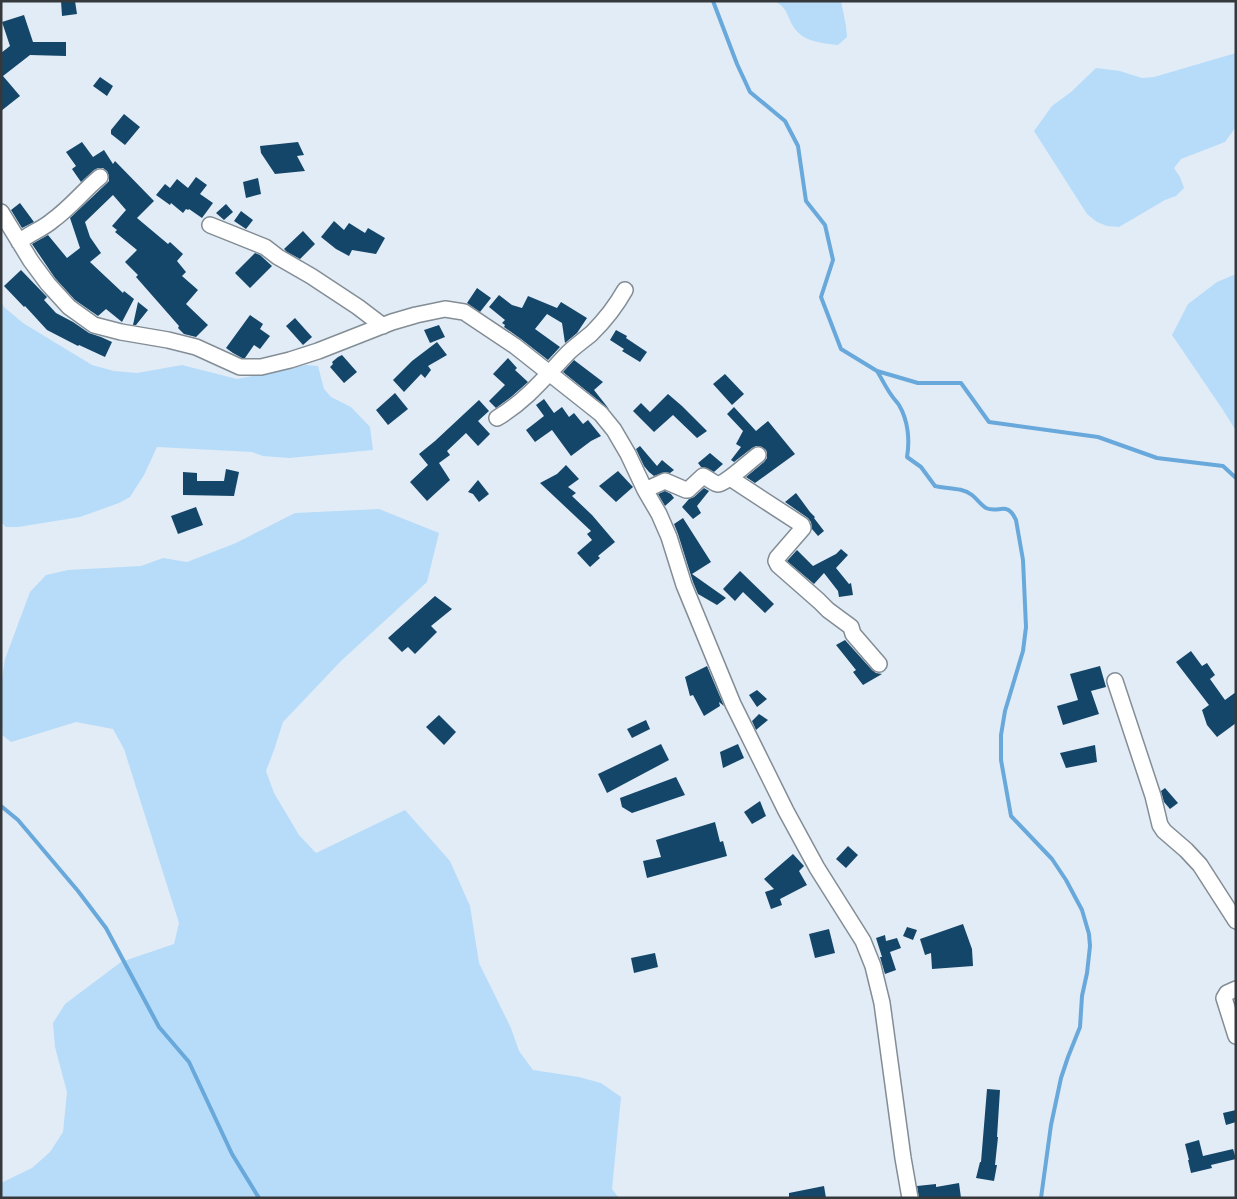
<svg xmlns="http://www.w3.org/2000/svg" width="1237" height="1199" viewBox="0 0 1237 1199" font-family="'Alegreya Sans',sans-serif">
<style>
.green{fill:#b7dcf9}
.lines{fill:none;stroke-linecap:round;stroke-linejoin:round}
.stream{stroke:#68a8db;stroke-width:4}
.building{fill:#144669}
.street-casing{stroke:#838d95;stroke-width:18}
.street{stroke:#fff;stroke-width:15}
</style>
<rect width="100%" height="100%" fill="#e2ecf6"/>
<path class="green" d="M775 1H841L846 26 847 37 838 45C822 43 802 42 793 26 786 14 788 9 775 1Z
M1236 53V127L1225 142 1181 159 1174 168 1180 177 1184 188 1176 196 1165 200 1119 227 1107 226 1097 222 1087 214 1034 131 1052 106 1071 92 1096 68 1120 71 1142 78 1154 77Z
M1236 274V431L1223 410 1172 335 1188 304 1217 282Z
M1 301 4 307 23 323 92 365 114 371 137 373 182 365 237 379 306 365 318 366 324 389 331 397 351 407 370 427 373 450 289 458 263 456 252 452 157 447 144 475 130 497 119 503 80 517 18 527H6L1 522Z
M379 509 439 533 427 582 341 661 283 722 274 750 266 771 274 793 299 835 316 853 405 810 450 861 470 906 479 963 511 1028 519 1051 533 1070 579 1077 601 1083 621 1097 612 1189 619 1198H1V1183L32 1168 50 1152 63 1132 67 1092 55 1047 53 1023 65 1004 121 962 174 944 179 923 124 749 113 729 76 722 11 742 1 734V685L5 659 30 592 46 575 68 570 141 566 163 558 187 562 236 543 295 513Z"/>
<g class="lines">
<path class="stream" d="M713 1 737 64 750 92 785 121 798 146 806 201 825 225 833 260 821 297 841 349 877 371 918 383H961L989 422 1098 437 1157 458 1223 466 1236 478
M877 371C882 379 886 388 892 396 894 399 897 402 899 405 908 420 910 440 907 457L921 467 935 486C947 489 962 487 972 495 977 499 981 505 986 508 999 514 1007 500 1016 520L1023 560 1026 627 1023 651 1005 711 1001 735V760L1011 816 1052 859 1066 880 1082 910 1089 934 1090 946 1087 973 1082 996 1080 1027 1068 1057 1061 1078 1051 1125 1041 1198
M1 806 18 820 78 891 106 928 159 1027 189 1062 232 1154 259 1198"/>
</g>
<path class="building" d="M61 1H75L77 14 62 16Z
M24 15 33 42H66V56L30 55 3 76 20 96 1 111V53L10 46 2 22Z
M100 77 113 86 107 96 93 86Z
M124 114 140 127 125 145 111 134V130Z
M82 142 93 157 104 150 113 164 115 161 154 201 137 218 168 244 170 242 183 254 177 261 186 272 182 276 198 290 186 304 208 325 196 337 184 334 178 328 179 326 136 277 138 275 125 262 137 250 115 232 117 230 112 226 126 210 113 195 85 222 90 237 101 253 90 262 123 293 124 291 134 299 122 322 106 309 98 316 75 300 55 278 32 244 48 235 67 258 80 248 70 218 106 184 109 181V176L107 171 103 168H98L94 170 81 182 72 169 76 166 66 152Z
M298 142 304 155 297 156 305 171 275 174 261 153 260 146Z
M196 177 207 185 200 194 213 203 202 218 189 209 188 210 186 209 183 213 171 203 170 205 156 195 165 184 170 188 177 179 188 188Z
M258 178 261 194 246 198 243 182Z
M20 203 34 222 22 228 11 210Z
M226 204 233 212 224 220 216 213Z
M241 211 253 220 246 229 234 221Z
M334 221 344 230 349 223 365 233 368 228 385 238 376 254 352 250 349 256 336 249 321 237Z
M303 231 315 244 300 259 287 252 284 249Z
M255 253 260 255 272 266 250 288 235 273Z
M21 270 47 297 44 300 56 313 73 322 89 333 101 337 112 342 105 357 79 345 78 346 47 330 25 306 24 307 4 286Z
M477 288 491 298 480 312 467 303Z
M499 295 512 305 522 308 528 296 557 308 561 302 587 318 577 333 565 343 562 323 547 314 535 329 560 347 548 360 521 339 504 327 505 325 502 323 505 320 489 307Z
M138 302 148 310 136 325H133Z
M250 315 263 324 260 329 270 336 260 349 254 345 245 358H242L233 353 226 348Z
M295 318 312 337 303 345 286 326Z
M439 325 445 337 430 343 424 330Z
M616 330 627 336 626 338 647 352 640 362 622 351 624 349 610 340Z
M437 342 447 355 428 366 431 370 425 378 421 374 404 392 393 380 412 361Z
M342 355 357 372 344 383 330 367 333 364 332 362 338 357Z
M508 358 517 368 515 370 528 382 511 397 496 408 489 401 505 385 493 374Z
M574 360 603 382 594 390 609 409 563 372Z
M725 374 744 394 732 405 713 384Z
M395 393 408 409 388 425 376 410Z
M668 394 682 406 707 431 697 438 673 415 654 432 633 411 641 403 650 412Z
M544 399 554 413 562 407 569 417 574 413 583 424 588 420 601 436 591 441 571 456 552 430 535 442 526 430 544 416 536 405Z
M479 400 489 411 478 421 490 434 478 446 466 433 447 451 450 455 439 463 450 480 427 501 410 482 428 465 419 454 435 441Z
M734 407 756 431 768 421 795 454 755 483 746 477 764 462 767 458V453L766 450 762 447 756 446 752 448 734 462 731 460 741 447 736 444 743 431 727 414Z
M640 446 657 466 662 460 674 470 670 473 665 472 654 476 649 472 644 466 636 449Z
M710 453 723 464 714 472 707 468 701 467 698 463Z
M566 465 579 479 568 487 576 493 572 496 592 515 615 542 598 556 600 558 590 567 577 553 592 540 587 534 591 531 540 483 557 474Z
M226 469 239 472 234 496 183 495V472L197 473V481H224Z
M618 471 633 487 616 502 599 486Z
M478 480 489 494 479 502 473 494 468 492Z
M704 488 709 491 697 506 701 513 693 519 682 507 689 499 694 497Z
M665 491 671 494 674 498 665 506 658 494Z
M796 493 810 512 815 517 814 518 824 531 818 536 812 529 811 522 808 518 785 502Z
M196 507 203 525 178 534 171 516Z
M683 518 711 562 692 574 726 598 717 605 698 594 693 582 678 534 674 524Z
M841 549 848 555 836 568 849 584 851 583 853 595 839 597 838 591 824 573 814 584 787 561 797 550 813 566 836 554Z
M740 571 774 604 765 613 743 592 735 601 723 589Z
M435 596 452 609 431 626 437 632 415 654 408 647 402 652 388 638Z
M845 640 872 670 876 673 882 674 863 685 853 672 856 670 836 645Z
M1191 651 1202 666 1207 663 1215 675 1210 679 1225 700 1236 692V723L1217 737 1207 725 1202 710 1209 705 1176 662Z
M707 666 724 706 719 702 720 706 704 716 693 695 690 696 685 677Z
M1100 666 1106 687 1091 691 1099 714 1063 725 1057 706 1078 700 1070 674Z
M757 690 767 699 757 707 749 695Z
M759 714 768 720 756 730 752 721Z
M439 715 456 732 444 745 426 727Z
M646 720 650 729 632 738 627 729Z
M661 744 669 760 607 793 598 774Z
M738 744 744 758 723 768 720 752Z
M1095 745 1097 762 1066 768 1060 753Z
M676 777 685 795 632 813 622 807 620 798Z
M1165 788 1178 803 1170 809 1164 802 1161 791Z
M760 801 766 816 752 824 744 812Z
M715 822 720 842 723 841 727 856 647 878 643 861 661 857 656 840Z
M848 846 858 855 846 868 836 859Z
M793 854 804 866 799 871 807 885 780 899 782 905 771 909 765 892 774 889 764 879Z
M963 924 972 949 973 966 932 969 931 953 925 955 920 939Z
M907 927 917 930 913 940 903 936Z
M829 929 835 953 815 958 809 934Z
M885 935 886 941 897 938 901 948 890 952 896 970 885 974 880 957H882L876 938Z
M655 953 658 967 634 973 631 958Z
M987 1089 1000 1090 997 1137H998L995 1165H997L994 1181 976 1178 980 1162H981Z
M1236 1110V1122L1226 1125 1223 1113Z
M1199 1140 1203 1156 1233 1149 1236 1159 1211 1165 1212 1168 1191 1173 1188 1160H1189L1185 1144Z
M959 1183 961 1198H919L917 1186 936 1184V1187Z
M824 1186 826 1198H789V1193Z"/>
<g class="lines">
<defs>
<path id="street" d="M1 212 31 261 48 284 69 307 94 325 121 332 168 340 196 347 240 367H261L290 360 318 351 392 322 416 315 445 309 464 312 515 346 601 414 614 430 628 454 645 490 659 514 669 537 684 585 733 704 786 811 817 868 863 941 873 966 882 1003 903 1158 910 1198
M210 225 265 247 278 257 311 276 358 307 383 326
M19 242C30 233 43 229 53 220 71 207 84 190 100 177
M497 418C526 401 545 377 568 353 575 346 584 340 592 333 605 320 616 306 625 290
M730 478 802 525 803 528 777 558 776 561 778 565 819 601 828 610 851 627 853 634 879 664
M645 490 665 481 686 490H688L703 476C708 478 713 483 718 484 724 485 751 460 758 455
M1115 681 1153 796 1160 825 1164 831 1186 850 1200 865 1236 921
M1236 989 1227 993 1224 998 1236 1036"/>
</defs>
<use href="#street" class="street-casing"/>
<use href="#street" class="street"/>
</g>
<rect width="1237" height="1199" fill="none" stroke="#35393c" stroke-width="5"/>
</svg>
